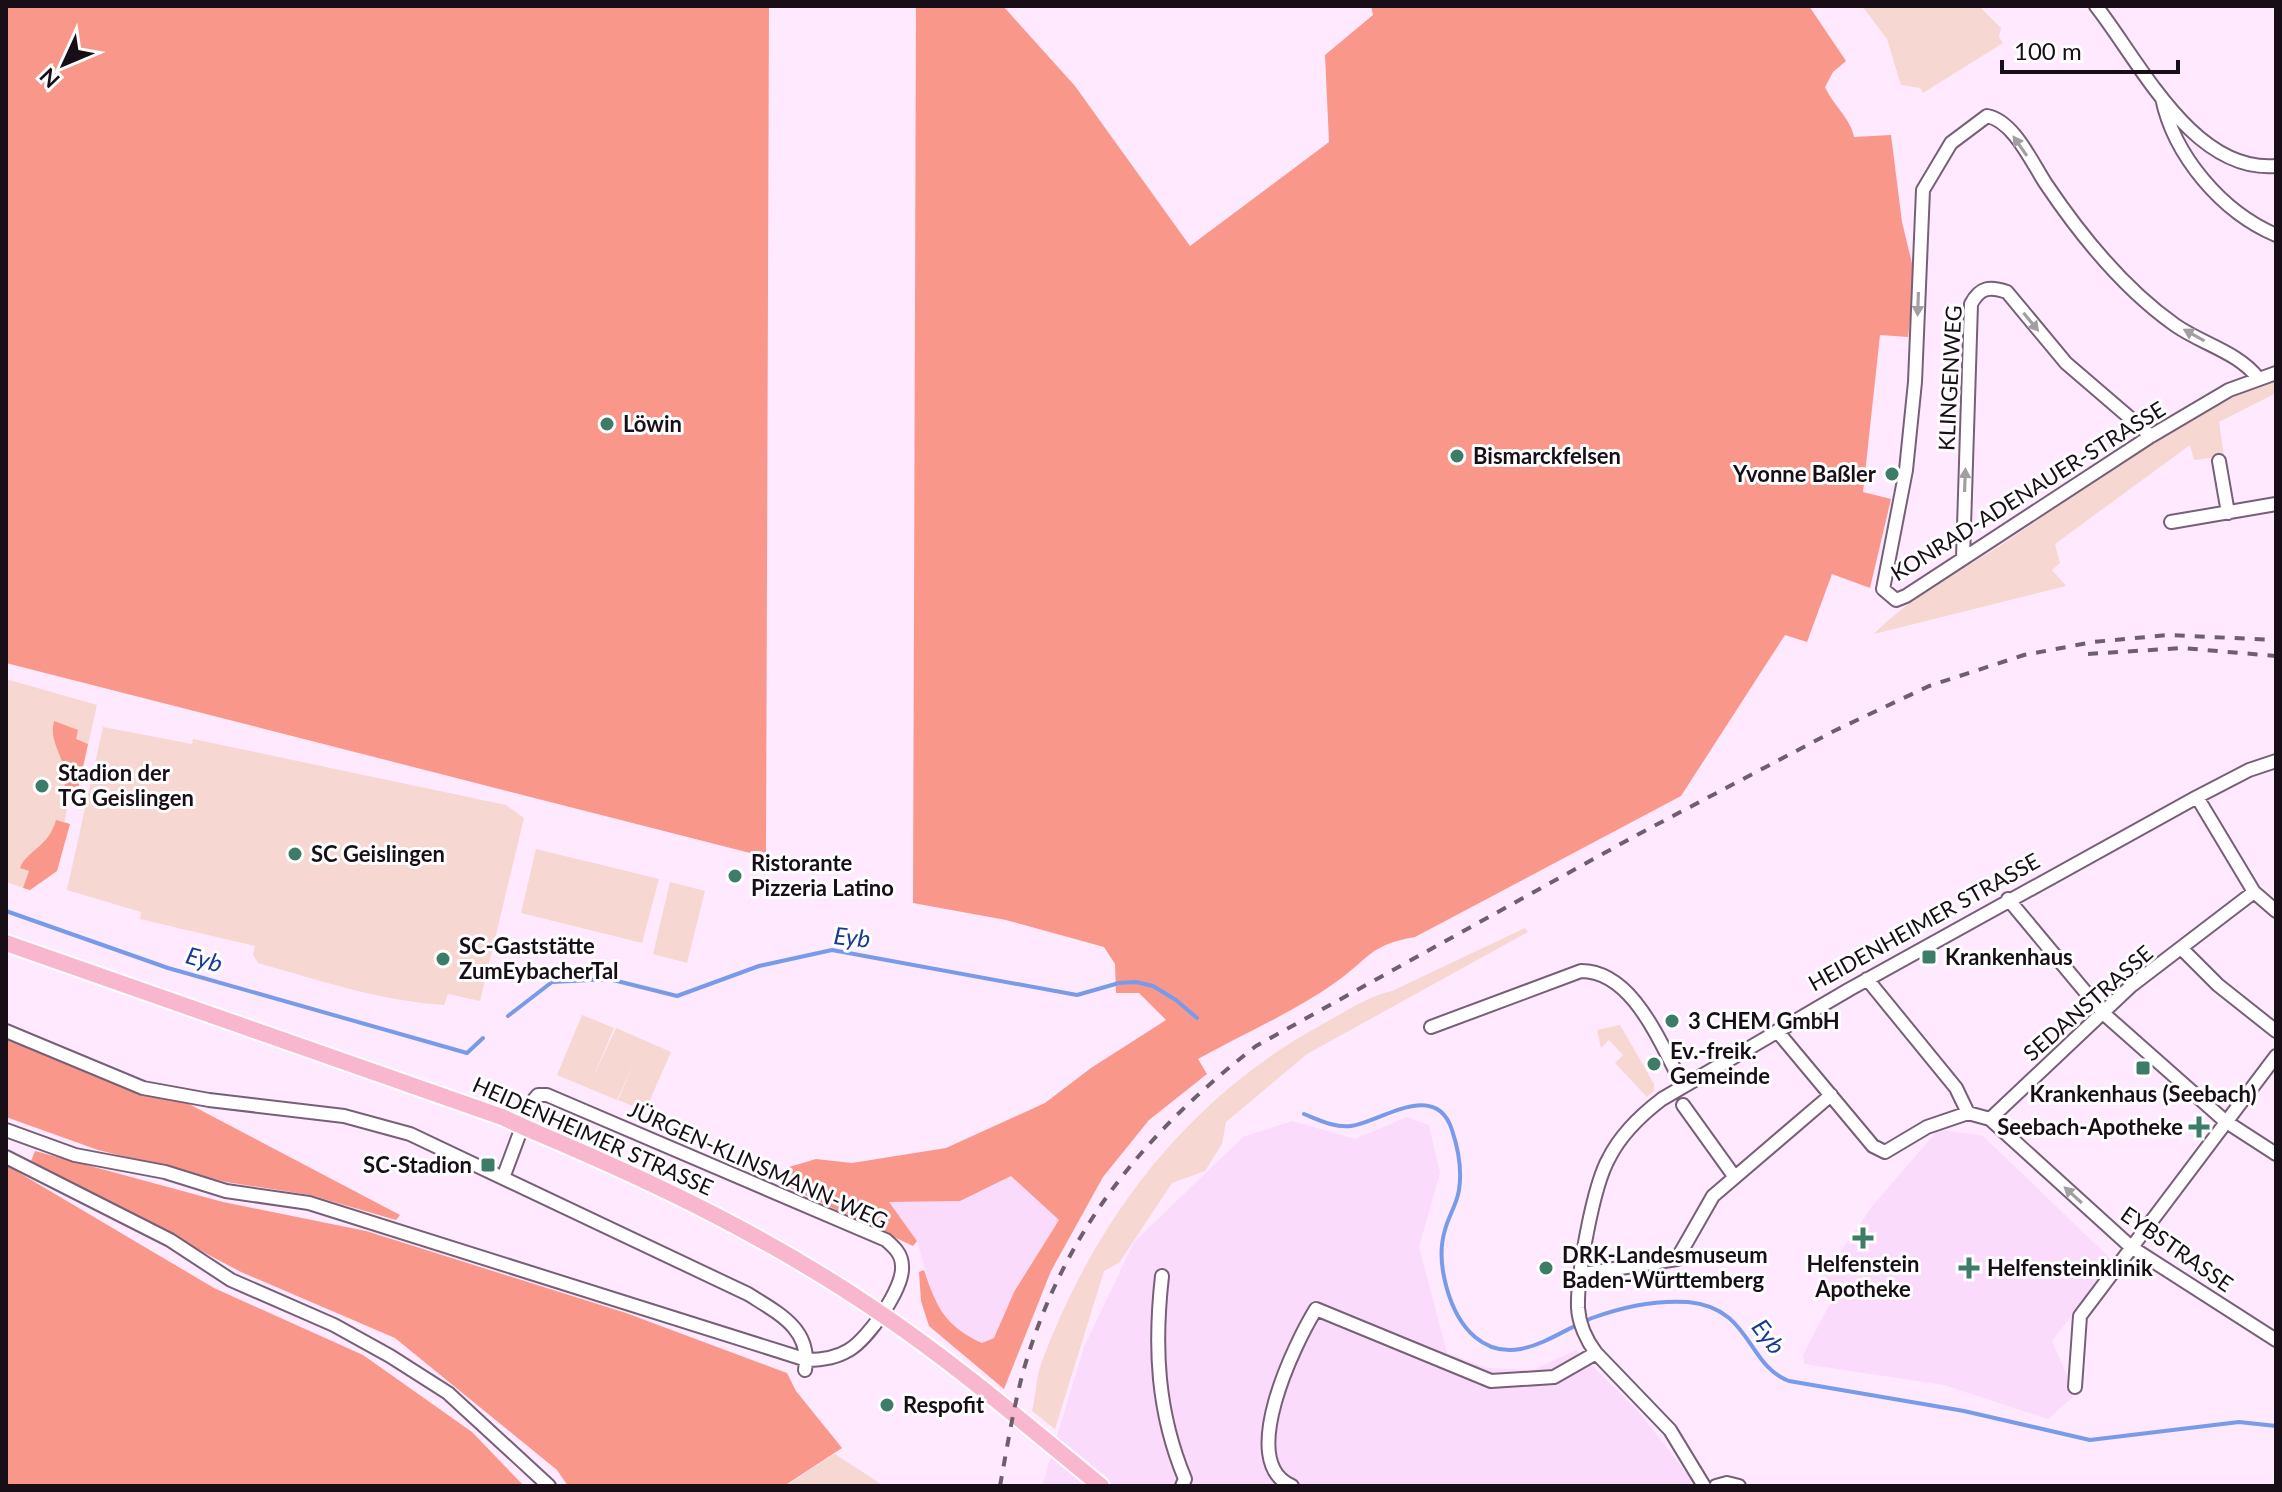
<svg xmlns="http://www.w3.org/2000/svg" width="2282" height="1492" viewBox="0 0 2282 1492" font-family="Lato,sans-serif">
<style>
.built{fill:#fbdbfb}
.green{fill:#f6d7d2}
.forest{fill:#fa978b}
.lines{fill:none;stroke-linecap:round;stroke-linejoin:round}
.stream{stroke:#779be8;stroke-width:4}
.minor-casing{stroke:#776077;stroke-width:16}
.major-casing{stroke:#fff;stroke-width:20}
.minor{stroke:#fff;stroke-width:12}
.major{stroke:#f8b6cf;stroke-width:16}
.rail{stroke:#6d5f6d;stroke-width:4;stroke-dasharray:10 10;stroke-linecap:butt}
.major-bridge-casing{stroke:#fff;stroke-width:20;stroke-linecap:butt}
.major-bridge{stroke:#f8b6cf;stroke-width:16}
.oneway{fill:#a29fa2}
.poi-dot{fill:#3d7c69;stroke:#fefefe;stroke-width:3}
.labels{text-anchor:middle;stroke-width:6;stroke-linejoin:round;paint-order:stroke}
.street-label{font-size:22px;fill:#170e17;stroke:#fefefe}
.poi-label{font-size:22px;font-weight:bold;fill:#170e17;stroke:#fefefe;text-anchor:start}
.water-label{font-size:24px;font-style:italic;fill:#183a92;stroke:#fefefe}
</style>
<rect width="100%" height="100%" fill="#fee9fe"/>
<path class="built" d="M1407 1117 1429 1125 1440 1173 1419 1247 1447 1353 1488 1368 1533 1370 1576 1350 1638 1411 1689 1476 1692 1486H1042L1084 1347 1134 1242 1243 1137 1292 1121 1355 1139Z
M1938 1130 1982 1135 2114 1262 2052 1341 2068 1378 2072 1398 2048 1419 1944 1385 1804 1364 1803 1355 1834 1296 1824 1275 1874 1204Z
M1011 1175 1060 1221 1014 1292 994 1338 982 1343 958 1332 934 1300 917 1241 888 1202 960 1201Z"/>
<path class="green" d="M1862 6H1979L2001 28 1999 37 2003 43 1923 93 1920 88 1901 85 1887 39Z
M2276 380V393L2219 422 2224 456 2194 460 2190 445 2055 544 2060 563 2052 570 2066 586 1874 634C1911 596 1960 572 2004 543 2085 489 2185 411 2276 380Z
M6 679 97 705 75 803 68 802 57 871 30 890 6 882Z
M103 727 192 744 193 739 506 805 524 818 480 1001 448 994 444 1005C381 1001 318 980 258 963L253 955 255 946 140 919 141 912 67 890Z
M536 849 659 879 642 943 521 913Z
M670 882 705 891 687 963 653 954Z
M1525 928 1528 932 1307 1054 1226 1122 1222 1144 1205 1171 1172 1183 1119 1263 1104 1271 1055 1429 1032 1411C1036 1396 1036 1378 1041 1364 1094 1221 1186 1099 1321 1025 1344 1013 1367 996 1392 991Z
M582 1015 614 1028 592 1080 616 1028 671 1052 645 1111 618 1100 635 1061 617 1100 557 1075Z
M1620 1025 1654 1084V1091L1647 1097 1615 1063 1623 1055 1609 1040 1601 1048 1597 1030Z
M835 1454 884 1486H785Z"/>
<path class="forest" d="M6 6H769L766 857 6 663Z
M916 6H1003L1075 86 1190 246 1329 142 1325 55 1373 15 1371 6H1809L1846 61 1833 72 1825 87C1833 105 1851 119 1854 137L1891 135 1902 222 1915 276 1908 337 1880 335 1863 492 1891 499 1870 588 1832 574 1807 642 1785 635 1681 796 1415 937C1369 945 1370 958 1336 982 1294 1012 1243 1034 1198 1059L1207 1074 1149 1120 1103 1177 1051 1271 1004 1389 929 1326 921 1301 919 1272 924 1270C936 1307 946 1327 982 1343L994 1338 1014 1292 1059 1220 1011 1176 960 1201 889 1202 917 1241 913 1246 790 1188 789 1167 816 1159 852 1163 946 1148 1045 1103 1091 1068 1166 1020 1139 993H1116L1115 964 1104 947 1006 920 913 903Z
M54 721 78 730 76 739 88 744 75 803 62 799C74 761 47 748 54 721Z
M56 820 70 824 57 871 30 890 23 888 29 871 20 868C26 851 49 847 56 820Z
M6 1040 168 1093 400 1215 396 1220 310 1195 226 1182 98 1150 6 1117Z
M35 1151 223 1202 366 1231 626 1313 787 1373 796 1391 842 1448 784 1486H568L557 1470 395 1338 241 1272 31 1161Z
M6 1165 214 1288 363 1355 472 1432 524 1486H6Z"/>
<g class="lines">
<path class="stream" d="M6 911 168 968 467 1053 483 1038
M508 1016 552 982 609 979 677 996 759 966 832 950 1077 995 1119 983 1136 982 1153 986 1176 1000 1197 1018
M1304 1114C1319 1120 1335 1128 1351 1126 1380 1122 1436 1079 1452 1130 1458 1148 1462 1171 1459 1190 1457 1204 1448 1217 1445 1230 1435 1262 1449 1315 1475 1337 1514 1370 1556 1332 1592 1318 1622 1307 1656 1300 1688 1302 1752 1308 1746 1365 1789 1381L1964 1411 2090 1440 2239 1422 2276 1426"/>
<defs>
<path id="minor" d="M2096 6C2140 62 2193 173 2276 166
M2162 98C2174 156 2222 212 2276 235
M2258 378C2238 352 2202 344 2175 325 2124 289 2081 236 2046 184 2032 163 2014 121 1987 116L1951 143 1923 190 1915 382 1906 470 1883 589 1896 600 1906 596 2151 436 2229 390 2276 373
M2219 461 2228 513
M2171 522 2276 504
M1963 558 1971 304C1980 287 1990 286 2007 292L2066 363 2151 436
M2197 797 2254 892 2276 911
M2008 899 2103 1013 2225 1121 2276 1154
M2182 949 2218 985 2276 1031
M1867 979 1956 1088 1968 1113 1990 1119 2131 1247 2276 1340
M1431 1027 1581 971C1634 971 1661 1046 1683 1085
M6 1031 143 1088 209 1100 344 1116 410 1134 748 1294C778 1313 812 1329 805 1370
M1777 1031 1873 1146 1885 1152 1927 1127 1968 1113
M1683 1105 1734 1176
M1990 1119 2131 986 2254 892
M6 1130 75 1155 165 1172 226 1191 309 1203 807 1360C821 1360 836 1358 849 1350 868 1339 904 1288 902 1266 902 1254 894 1247 886 1240L547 1095H538L531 1103 503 1178
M6 1157 170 1240 231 1280 334 1325 390 1356 448 1393 549 1486
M1583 1274 1677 1259 1713 1196 1831 1095
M1162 1276C1154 1347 1157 1412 1185 1479L1182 1486
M2075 1387 2080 1316 2276 1056
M1292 1486C1236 1463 1295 1343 1316 1309L1491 1381 1554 1377 1596 1353
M1704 1486 1670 1430 1596 1353C1587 1341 1579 1324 1578 1308 1577 1276 1593 1186 1609 1158 1621 1134 1641 1115 1662 1099L1850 989 2197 797 2249 770 2276 761
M1716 1486 1727 1483 1739 1486"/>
<path id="major" d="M6 943 502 1117
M535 1132C656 1183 772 1239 880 1313 957 1365 1029 1427 1101 1486"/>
</defs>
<use href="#minor" class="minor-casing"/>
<use href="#major" class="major-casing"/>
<use href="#minor" class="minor"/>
<use href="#major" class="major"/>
<path class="rail" d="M2088 654 2182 648 2276 656
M1000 1486C1007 1448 1013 1410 1023 1372 1063 1232 1143 1134 1256 1046L1635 836 1834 731 1929 686 2024 655 2093 642 2168 635 2276 640"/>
<defs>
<path id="major-bridge" d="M502 1117 535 1132"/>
</defs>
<use href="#major-bridge" class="major-bridge-casing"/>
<use href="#major-bridge" class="major-bridge"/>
</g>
<defs><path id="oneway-solid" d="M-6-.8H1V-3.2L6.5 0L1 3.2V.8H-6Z" transform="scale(2)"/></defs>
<g class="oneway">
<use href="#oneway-solid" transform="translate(2020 146) rotate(-125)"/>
<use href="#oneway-solid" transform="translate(1918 304) rotate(92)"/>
<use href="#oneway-solid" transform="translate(2031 322) rotate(51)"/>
<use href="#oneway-solid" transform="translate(2194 335) rotate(-151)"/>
<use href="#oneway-solid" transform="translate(1965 480) rotate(-88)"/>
<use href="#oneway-solid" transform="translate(2073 1195) rotate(-138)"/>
</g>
<g class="poi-dot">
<circle cx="607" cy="424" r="8"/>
<circle cx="1457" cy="456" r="8"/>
<circle cx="1892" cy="474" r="8"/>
<circle cx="42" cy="786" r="8"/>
<circle cx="295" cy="854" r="8"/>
<circle cx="735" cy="876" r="8"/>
<rect x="1921" y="949" width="16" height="16" rx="4"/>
<circle cx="443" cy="959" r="8"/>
<circle cx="1672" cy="1021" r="8"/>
<circle cx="1654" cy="1064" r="8"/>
<rect x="2135" y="1060" width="16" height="16" rx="4"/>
<path d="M2195 1115h8v8h8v8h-8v8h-8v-8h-8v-8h8z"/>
<rect x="480" y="1157" width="16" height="16" rx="4"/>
<path d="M1859 1226h8v8h8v8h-8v8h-8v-8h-8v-8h8z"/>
<circle cx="1546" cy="1268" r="8"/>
<path d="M1965 1256h8v8h8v8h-8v8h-8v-8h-8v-8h8z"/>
<circle cx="887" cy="1405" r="8"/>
</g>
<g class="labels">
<g class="street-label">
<text transform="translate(1950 378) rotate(-87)" y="8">KLINGENWEG</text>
<text transform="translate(2028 491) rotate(-32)" y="8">KONRAD-ADENAUER-STRASSE</text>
<text transform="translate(1924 922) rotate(-29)" y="8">HEIDENHEIMER STRASSE</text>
<text transform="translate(2088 1003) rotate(-41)" y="8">SEDANSTRASSE</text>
<text transform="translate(593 1136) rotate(24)" y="8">HEIDENHEIMER STRASSE</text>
<text transform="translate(758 1165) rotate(24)" y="8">JÜRGEN-KLINSMANN-WEG</text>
<text transform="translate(2177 1249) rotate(35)" y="8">EYBSTRASSE</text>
</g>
<g class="poi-label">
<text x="623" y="432">Löwin</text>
<text x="1473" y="464">Bismarckfelsen</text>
<text x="1876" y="482" text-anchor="end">Yvonne Baßler</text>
<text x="58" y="781">Stadion der<tspan x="58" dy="25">TG Geislingen</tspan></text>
<text x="311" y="862">SC Geislingen</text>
<text x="751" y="871">Ristorante<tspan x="751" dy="25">Pizzeria Latino</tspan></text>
<text x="459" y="954">SC-Gaststätte<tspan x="459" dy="25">ZumEybacherTal</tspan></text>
<text x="1945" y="965">Krankenhaus</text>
<text x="1688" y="1029">3 CHEM GmbH</text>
<text x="1670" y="1059">Ev.-freik.<tspan x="1670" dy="25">Gemeinde</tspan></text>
<text x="2143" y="1102" text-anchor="middle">Krankenhaus (Seebach)</text>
<text x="2183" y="1135" text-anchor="end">Seebach-Apotheke</text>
<text x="472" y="1173" text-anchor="end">SC-Stadion</text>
<text x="1562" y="1263">DRK-Landesmuseum<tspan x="1562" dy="25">Baden-Württemberg</tspan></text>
<text x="1863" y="1272" text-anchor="middle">Helfenstein<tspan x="1863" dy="25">Apotheke</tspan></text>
<text x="1987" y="1276">Helfensteinklinik</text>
<text x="903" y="1413">Respofit</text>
</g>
<g class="water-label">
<text transform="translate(852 938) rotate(6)" y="8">Eyb</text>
<text transform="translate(204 960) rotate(16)" y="8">Eyb</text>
<text transform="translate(1768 1337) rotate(53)" y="8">Eyb</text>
</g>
</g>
<rect width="2282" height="1492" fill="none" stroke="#170e17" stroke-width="16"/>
<g transform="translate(64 64) rotate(226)" stroke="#fefefe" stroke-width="6" paint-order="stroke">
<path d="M0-6L14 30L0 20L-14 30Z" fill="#170e17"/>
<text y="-12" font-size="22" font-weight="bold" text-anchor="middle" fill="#170e17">N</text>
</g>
<path d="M2002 60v12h176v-12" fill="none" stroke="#170e17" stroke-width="4"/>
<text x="2014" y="60" font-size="24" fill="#170e17" stroke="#fefefe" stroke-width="6" paint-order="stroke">100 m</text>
</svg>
